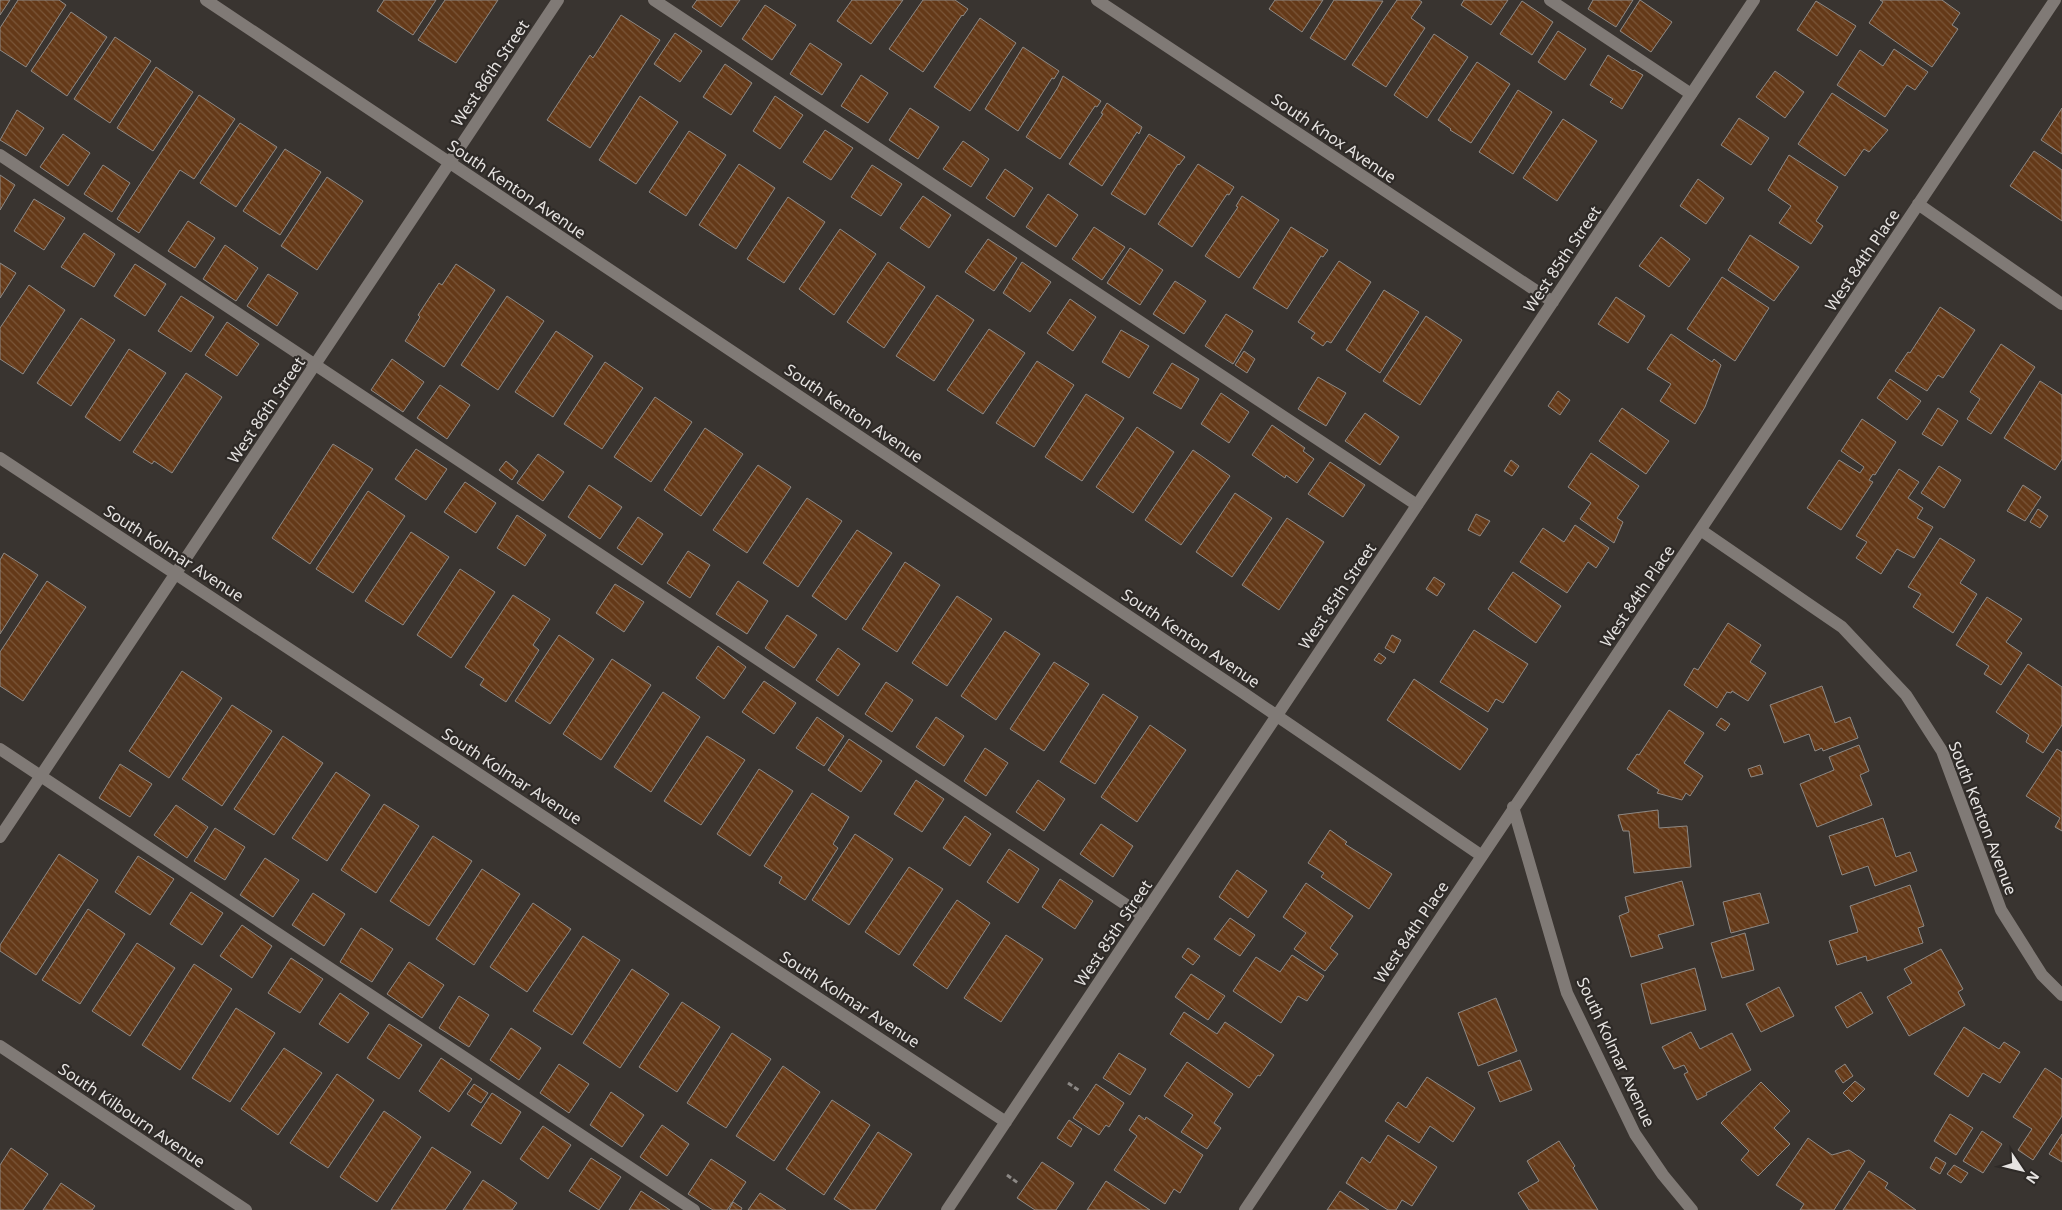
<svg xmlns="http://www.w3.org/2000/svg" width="2062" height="1210" viewBox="0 0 2062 1210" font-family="'Noto Sans',sans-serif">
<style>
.building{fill:url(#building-back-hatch);stroke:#8e8985}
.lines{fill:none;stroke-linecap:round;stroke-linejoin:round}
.path{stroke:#8c8885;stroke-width:3;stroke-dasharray:5 2.5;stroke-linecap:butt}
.lane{stroke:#807a76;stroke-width:12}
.street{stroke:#807a76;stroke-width:12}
.labels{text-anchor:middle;stroke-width:4.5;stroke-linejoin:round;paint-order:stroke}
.street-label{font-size:16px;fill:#e6e3e1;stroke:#2e2a27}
</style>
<defs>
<pattern id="building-back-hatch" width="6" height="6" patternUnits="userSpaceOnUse" patternTransform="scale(1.25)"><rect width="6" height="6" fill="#643918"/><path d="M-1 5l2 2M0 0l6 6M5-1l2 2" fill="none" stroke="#7a5639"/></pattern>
</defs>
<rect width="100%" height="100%" fill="#393430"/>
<path class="building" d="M0 0H10L0 15Z
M18 0H59L66 5 26 67 0 50V28Z
M384 0H436L413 35 377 11Z
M445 0H498L456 63 418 40Z
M697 0H740L721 27 692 7Z
M852 0H903L871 44 837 21Z
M923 0H955L968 9 963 16 962 15 923 72 889 49Z
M1275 0H1323L1302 32 1269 9Z
M1334 0 1383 1 1345 60 1310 38Z
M1397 0H1419L1422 2 1411 18 1425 28 1386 87 1352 65Z
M1464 0H1508L1491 25 1461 5Z
M1593 0H1633L1616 27 1588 9Z
M1640 0 1672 22 1651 52 1620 31Z
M1880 0H1942L1960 13 1952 25 1958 29 1932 67 1869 23 1883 2Z
M1522 1 1553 22 1532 55 1500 34Z
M1816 1 1856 26 1837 56 1797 30Z
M765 5 796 25 772 60 742 39Z
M71 12 107 37 67 96 31 71Z
M621 15 660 40 590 148 547 120 590 55 593 58Z
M980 18 1016 43 970 111 934 87Z
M1558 31 1586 49 1565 80 1538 62Z
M675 33 702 51 680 82 654 64Z
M1434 34 1468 57 1427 118 1394 95Z
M115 37 151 61 110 123 74 99Z
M810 43 842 64 822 95 790 74Z
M1023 47 1059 71 1054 79 1052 78 1018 131 985 109Z
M1894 49 1928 72 1915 90 1907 85 1885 117 1837 85 1860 50 1883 66Z
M1608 55 1633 71 1634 70 1643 75 1622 109 1610 102 1613 99 1590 85Z
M1477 62 1510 84 1471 143 1450 130 1451 129 1438 120Z
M725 64 752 83 731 115 703 97Z
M156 67 193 92 153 151 117 128Z
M1775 71 1804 92 1785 118 1756 97Z
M861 75 888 93 868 123 841 106Z
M1063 76 1101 101 1097 107 1095 106 1060 159 1026 137 1058 87Z
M1518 90 1552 112 1513 174 1479 152Z
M1832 93 1888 130 1869 152 1864 149 1845 176 1798 144Z
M199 95 235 119 194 179 180 170 139 233 117 219Z
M640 96 678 122 636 184 599 160Z
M775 96 803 115 780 149 753 131Z
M1107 103 1142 127 1139 134 1137 132 1102 186 1069 164 1103 114 1101 113Z
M910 108 939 127 918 159 889 140Z
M2062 108V154L2041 140Z
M17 110 44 128 26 156 0 140Z
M1739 118 1769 138 1751 165 1721 145Z
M1563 119 1597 141 1557 201 1523 178Z
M240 123 277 147 236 207 200 183Z
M825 130 853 148 831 180 803 162Z
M689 131 726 155 686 216 649 192Z
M63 134 90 153 68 186 40 167Z
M1149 134 1185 157 1179 165 1178 164 1145 215 1111 194Z
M963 141 989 159 971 187 943 169Z
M285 149 321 172 280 235 243 211Z
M2034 151 2062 170V221L2010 186Z
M1789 155 1838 187 1816 221 1823 226 1811 244 1779 223 1791 206 1768 190Z
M739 164 775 188 736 249 699 225Z
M1198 164 1234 187 1229 195 1227 194 1192 247 1158 224Z
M103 165 130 183 112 212 84 194Z
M872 165 902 184 881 216 851 197Z
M1005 169 1033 188 1014 217 986 198Z
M0 175 15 185 0 210Z
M327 177 363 201 317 270 281 246Z
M1698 179 1724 198 1706 224 1680 206Z
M1048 194 1078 215 1056 247 1026 227Z
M923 196 951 215 929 248 900 228Z
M1242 196 1279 220 1239 278 1205 256 1238 207 1236 206Z
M788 197 825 222 784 283 747 259Z
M34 199 65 218 44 250 14 231Z
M188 221 215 238 195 268 168 251Z
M1094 227 1125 247 1102 280 1072 259Z
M1291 227 1328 250 1323 257 1321 256 1287 309 1253 288Z
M840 229 876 254 834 315 799 289Z
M84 233 115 254 94 287 61 267Z
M1750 235 1799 267 1774 301 1728 270Z
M1661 237 1690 259 1669 287 1639 266Z
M988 239 1017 258 994 291 965 272Z
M225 245 258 268 236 301 203 279Z
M1130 248 1163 270 1140 305 1107 283Z
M1339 261 1371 282 1331 343 1327 341 1323 346 1311 338 1315 333 1298 322Z
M888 262 925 287 884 348 847 322Z
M1022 262 1051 282 1030 312 1003 293Z
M0 263 16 273 0 298Z
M135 264 166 284 145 316 114 296Z
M456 264 495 290 444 367 405 341 420 317 418 315 439 283 442 285Z
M268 274 298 293 277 326 247 306Z
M1722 277 1769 308 1735 361 1687 329Z
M1175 281 1206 301 1184 334 1153 314Z
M29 285 65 310 23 374 0 359V328Z
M1384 290 1419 312 1380 373 1346 350Z
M937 295 974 320 934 381 896 356Z
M181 296 214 317 191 352 158 331Z
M507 296 544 321 498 390 461 365Z
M1616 297 1645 316 1628 343 1598 324Z
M1070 299 1096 317 1073 351 1047 333Z
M1940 307 1975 330 1943 378 1938 375 1927 391 1895 371 1908 352 1910 353Z
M1226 314 1253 331 1233 364 1205 346Z
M1426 316 1462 340 1420 405 1383 381Z
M81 318 115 340 71 406 37 383Z
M227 322 259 344 237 376 205 355Z
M989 329 1025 353 983 414 947 390Z
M1121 330 1149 346 1129 378 1102 362Z
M556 331 593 356 553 417 515 392Z
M1671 334 1712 362 1714 359 1721 365 1705 407 1695 424 1660 401 1671 384 1647 369Z
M2001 344 2035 367 1991 434 1967 419 1980 399 1970 392Z
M129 349 166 373 120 441 85 417Z
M1244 351 1255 359 1247 373 1235 365Z
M392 359 424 382 403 412 371 390Z
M1037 361 1074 385 1034 447 996 423Z
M605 362 643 388 602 449 564 424Z
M1172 363 1199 379 1181 409 1153 393Z
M186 373 222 397 172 473 154 461 152 464 133 452Z
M1318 377 1346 393 1326 426 1298 409Z
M1890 379 1921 401 1907 420 1877 398Z
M2040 381 2062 395V459L2055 470 2004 438Z
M440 385 470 405 447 439 417 418Z
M1558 391 1570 400 1560 415 1548 406Z
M1221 393 1249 412 1229 443 1201 424Z
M1086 394 1124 418 1082 481 1045 457Z
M655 397 692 422 651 482 614 457Z
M1622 408 1669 441 1646 474 1599 441Z
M1938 408 1958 421 1942 446 1922 434Z
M1365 413 1399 437 1380 465 1345 441Z
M1862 419 1896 442 1875 475 1873 474 1869 480 1873 482 1841 530 1807 508 1839 460 1860 473 1864 467 1841 451Z
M1272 425 1305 448 1303 451 1314 459 1297 483 1286 475 1285 478 1252 455Z
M1137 427 1174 452 1133 513 1096 487Z
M705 428 743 454 701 516 664 490Z
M333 444 373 469 310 564 272 538Z
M416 449 447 469 426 500 395 479Z
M1193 450 1230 476 1181 545 1145 520Z
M1591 453 1639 486 1617 518 1623 522 1614 543 1580 519 1591 503 1568 487Z
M538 454 564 472 543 501 517 483Z
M1511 460 1519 466 1512 476 1504 471Z
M506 461 518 471 512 480 499 470Z
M1330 462 1365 485 1343 517 1308 494Z
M758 465 791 487 747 553 713 530Z
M1939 466 1961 480 1944 508 1921 493Z
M1899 469 1919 482 1908 498 1923 508 1917 518 1933 527 1914 558 1897 549 1881 574 1856 558 1867 542 1856 536Z
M465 482 496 503 476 533 444 512Z
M589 485 622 507 600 539 568 517Z
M2023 485 2041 497 2025 521 2007 511Z
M368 491 405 516 353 593 316 569Z
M1235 493 1272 518 1232 577 1196 552Z
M807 498 842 521 798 587 763 563Z
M2038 509 2048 516 2040 528 2030 522Z
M1476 514 1490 521 1480 536 1468 530Z
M517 515 546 535 525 566 497 548Z
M638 517 663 534 642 565 617 548Z
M1287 518 1324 542 1279 610 1242 585Z
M1575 525 1609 548 1596 568 1588 562 1567 593 1520 562 1543 528 1564 542Z
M857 530 892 553 846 620 812 596Z
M411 532 449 557 403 625 365 601Z
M1940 538 1975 560 1960 583 1977 594 1953 633 1913 607 1921 594 1908 587Z
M688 551 710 565 690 598 667 583Z
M4 553 38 575 0 634V560Z
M905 562 940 585 897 652 862 629Z
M460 569 495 592 451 658 417 635Z
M1513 572 1561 606 1536 643 1488 609Z
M1434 577 1445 584 1437 596 1426 589Z
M47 581 86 607 23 701 0 686V652Z
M738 581 768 601 747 634 716 614Z
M615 584 644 602 624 632 596 613Z
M513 595 550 619 533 645 539 650 506 702 480 685 484 679 465 667Z
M957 596 992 619 947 686 912 663Z
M1987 597 2022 619 2006 642 2022 653 2001 685 1984 674 1989 666 1956 645Z
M787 615 817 635 794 668 765 648Z
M1728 623 1761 645 1750 662 1766 673 1748 701 1732 691 1731 693 1727 692 1717 708 1684 685 1694 668 1698 670Z
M1474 630 1528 664 1503 703 1496 699 1488 712 1440 682Z
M1005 631 1040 654 996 720 961 696Z
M559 635 594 659 550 724 515 701Z
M1392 635 1401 640 1394 653 1385 648Z
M718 646 746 667 724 699 696 678Z
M838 648 860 664 838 696 816 680Z
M1379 653 1386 658 1381 664 1374 660Z
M612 659 651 685 601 760 563 734Z
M1054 662 1089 684 1044 751 1010 729Z
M2028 664 2062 687V725L2043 753 2026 742 2029 735 1996 712Z
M182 671 222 698 169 778 129 751Z
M1414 679 1488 729 1460 770 1387 720Z
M764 681 796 703 774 734 742 712Z
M886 682 913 700 892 732 865 714Z
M1822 686 1835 723 1850 717 1858 738 1823 751 1822 748 1815 751 1809 734 1784 743 1770 705Z
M663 692 700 717 651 792 614 767Z
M1103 694 1138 717 1095 784 1060 762Z
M232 705 272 731 222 806 182 779Z
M1669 710 1704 733 1684 763 1703 776 1690 796 1686 793 1682 800 1657 793 1659 790 1627 769 1637 754 1639 755Z
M817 717 844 736 824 766 796 748Z
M936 717 964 736 944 766 916 747Z
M1721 718 1730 724 1725 731 1716 725Z
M1150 725 1186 750 1137 822 1101 797Z
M283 736 323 763 274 835 234 809Z
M707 736 745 760 701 825 664 801Z
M849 739 882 761 861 792 828 770Z
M1859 745 1869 771 1860 775 1872 805 1817 827 1800 784 1834 770 1829 757Z
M985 748 1008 763 986 796 964 781Z
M2057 749 2062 752V831L2055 827 2060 818 2026 796Z
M120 764 152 784 130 817 99 798Z
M1760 765 1763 774 1751 777 1748 769Z
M759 769 793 791 750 856 717 834Z
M336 772 370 795 327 861 292 838Z
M916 780 944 799 922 832 894 814Z
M1038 780 1065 799 1044 831 1016 812Z
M812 793 849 817 833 844 838 848 805 900 779 883 782 877 764 866Z
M384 804 419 826 376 893 341 870Z
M176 805 208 827 187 858 154 835Z
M1658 810 1659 828 1687 826 1691 867 1634 873 1629 831H1623L1618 815Z
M965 816 991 834 970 866 943 848Z
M1883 818 1896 857 1910 852 1917 871 1875 886 1868 866 1842 875 1829 836Z
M1101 824 1133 846 1113 877 1080 854Z
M215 828 245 847 225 880 194 861Z
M1330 830 1347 842 1345 844 1392 874 1369 909 1321 877 1324 873 1308 863Z
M855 834 893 859 849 925 812 900Z
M433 836 472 861 429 926 390 901Z
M1009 849 1039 869 1018 903 987 882Z
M59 854 98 880 36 975 0 951V945Z
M138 856 174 879 150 915 115 892Z
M265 858 299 880 273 917 240 895Z
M909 867 943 889 899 955 865 932Z
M482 869 520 894 474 965 436 939Z
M1237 870 1267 891 1248 918 1219 897Z
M1060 879 1093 901 1075 929 1042 907Z
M1682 881 1694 925 1658 935 1663 948 1631 957 1619 916 1629 912 1625 897Z
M1306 883 1353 916 1330 948 1338 954 1325 971 1294 949 1306 933 1283 917Z
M1910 885 1924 926 1918 928 1923 943 1867 961 1866 956 1837 965 1829 941 1858 932 1850 906Z
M191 892 223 913 202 945 170 924Z
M313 893 345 914 324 946 292 925Z
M1760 893 1769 923 1731 933 1723 902Z
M957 900 990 923 947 989 913 965Z
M533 903 571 929 527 992 490 967Z
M88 909 125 934 80 1004 42 980Z
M1230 918 1255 935 1240 956 1214 939Z
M242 925 272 946 252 978 220 956Z
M361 928 393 949 372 982 340 962Z
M1745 933 1754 970 1722 978 1711 943Z
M1006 935 1043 959 1001 1022 964 998Z
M583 936 620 960 572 1035 533 1011Z
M137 943 175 968 130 1036 92 1011Z
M1188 948 1200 956 1193 965 1182 957Z
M1941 949 1963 989 1958 992 1965 1005 1909 1036 1887 997 1912 983 1904 969Z
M1292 955 1324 976 1307 1001 1298 996 1281 1023 1233 991 1256 957 1280 972Z
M291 958 323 979 300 1013 268 993Z
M409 962 444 985 422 1018 387 994Z
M194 964 232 989 180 1070 142 1045Z
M1695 968 1706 1010 1651 1024 1641 984Z
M632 969 669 994 620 1068 583 1043Z
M1191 974 1225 996 1208 1020 1175 997Z
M1779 987 1794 1016 1761 1032 1746 1004Z
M1861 992 1873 1013 1847 1028 1835 1007Z
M340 993 369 1013 348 1043 319 1024Z
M459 996 489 1015 469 1047 439 1028Z
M1496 998 1517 1051 1478 1066 1458 1013Z
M682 1002 720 1027 677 1092 639 1067Z
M236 1008 275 1033 230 1102 192 1078Z
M1184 1012 1217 1034 1225 1022 1274 1055 1260 1076 1258 1075 1249 1088 1170 1034Z
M389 1024 422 1045 399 1079 367 1058Z
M1964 1027 1999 1049 2004 1042 2020 1052 2000 1083 1983 1073 1968 1097 1934 1074Z
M511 1028 541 1048 519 1080 490 1060Z
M1691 1032 1700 1049 1732 1033 1751 1070 1706 1093 1707 1095 1697 1100 1684 1074 1688 1072 1684 1065 1674 1069 1662 1047Z
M732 1033 771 1059 726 1128 687 1103Z
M284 1048 322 1073 278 1135 241 1109Z
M1119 1053 1146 1069 1130 1095 1103 1078Z
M441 1058 472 1079 449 1112 419 1091Z
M1520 1060 1532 1090 1500 1102 1488 1072Z
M1187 1062 1233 1094 1214 1123 1221 1128 1207 1149 1181 1132 1193 1115 1164 1096Z
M559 1064 589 1084 569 1113 540 1093Z
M1845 1064 1853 1076 1843 1083 1835 1071Z
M783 1066 820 1092 774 1161 736 1136Z
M2045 1068 2062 1079V1116L2033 1160 2018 1150 2032 1129 2013 1117Z
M337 1074 374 1100 328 1168 290 1143Z
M1427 1077 1475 1108 1453 1142 1430 1126 1419 1143 1385 1121 1398 1102 1406 1108Z
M1855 1081 1865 1089 1852 1102 1843 1093Z
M1761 1082 1790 1111 1774 1128 1790 1144 1758 1176 1741 1160 1749 1151 1721 1123Z
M474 1084 488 1093 481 1103 467 1094Z
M1096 1084 1124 1103 1109 1127 1106 1125 1099 1135 1073 1118Z
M611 1092 644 1115 622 1147 590 1125Z
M492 1093 521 1112 501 1144 471 1125Z
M832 1100 870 1125 824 1195 786 1169Z
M384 1111 421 1137 377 1202 340 1177Z
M1950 1114 1973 1128 1956 1155 1934 1141Z
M1139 1115 1145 1120 1146 1117 1203 1155 1180 1193 1174 1189 1165 1204 1114 1170 1137 1136 1129 1130Z
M1069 1120 1082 1129 1071 1147 1057 1138Z
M662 1125 689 1144 667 1176 640 1157Z
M543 1126 571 1145 548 1179 520 1159Z
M1982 1131 2002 1144 1983 1173 1963 1161Z
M878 1132 912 1154 875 1210H851L834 1199Z
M2062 1134V1162L2049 1154Z
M1388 1135 1437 1167 1412 1206 1402 1200 1396 1210H1388L1346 1183 1362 1157 1370 1163Z
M1808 1138 1832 1155 1849 1150 1865 1161 1834 1210H1800L1804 1204 1776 1185Z
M1559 1141 1575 1166 1573 1168 1598 1210H1529L1518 1193 1539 1181 1527 1161Z
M432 1147 471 1172 445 1210H391Z
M11 1148 48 1174 23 1210H0V1165Z
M1936 1157 1946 1163 1940 1174 1930 1168Z
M591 1158 621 1177 599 1210 569 1191Z
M711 1159 746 1182 727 1210H713L688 1194Z
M1042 1162 1074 1183 1056 1210H1035L1017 1198Z
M1954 1165 1968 1173 1961 1183 1947 1174Z
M1869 1171 1888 1183 1885 1188 1916 1210H1843Z
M483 1180 517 1203 512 1210H463Z
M1106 1181 1150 1210H1087Z
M61 1183 95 1206 92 1210H43Z
M641 1191 670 1210H629Z
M1340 1191 1369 1210H1327Z
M760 1193 786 1210H748Z
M733 1202 742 1208 741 1210H729Z"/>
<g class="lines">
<path class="path" d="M1068 1083 1080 1091
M1007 1175 1018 1183"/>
<path class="lane" d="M654 0 1417 505
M1550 0 1691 94
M0 155 1143 916
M0 749 694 1210"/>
<path class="street" d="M206 0 1242 692 1482 856
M1097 0 1553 302
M1918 204 2062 304
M0 458 1006 1122
M1702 531 1842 627 1906 695 1942 751 2001 910 2042 975 2062 995
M1513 807 1567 993 1635 1134 1663 1175 1692 1210
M0 837 558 0
M0 1046 246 1210
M947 1210 1754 0
M1245 1210 2055 0"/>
</g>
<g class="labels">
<g class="street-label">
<text transform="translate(490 73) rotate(-56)" y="6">West 86th Street</text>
<text transform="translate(1334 138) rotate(34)" y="6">South Knox Avenue</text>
<text transform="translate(517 189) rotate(34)" y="6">South Kenton Avenue</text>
<text transform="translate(1562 259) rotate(-56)" y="6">West 85th Street</text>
<text transform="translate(1862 260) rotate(-56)" y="6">West 84th Place</text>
<text transform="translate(266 410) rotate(-56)" y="6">West 86th Street</text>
<text transform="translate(854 413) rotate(34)" y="6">South Kenton Avenue</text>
<text transform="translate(174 553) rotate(33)" y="6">South Kolmar Avenue</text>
<text transform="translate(1337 596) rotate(-56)" y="6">West 85th Street</text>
<text transform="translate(1637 596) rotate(-56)" y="6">West 84th Place</text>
<text transform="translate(1191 638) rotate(34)" y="6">South Kenton Avenue</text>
<text transform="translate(512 776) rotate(33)" y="6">South Kolmar Avenue</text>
<text transform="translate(1983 818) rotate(69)" y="6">South Kenton Avenue</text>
<text transform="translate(1411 932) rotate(-56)" y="6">West 84th Place</text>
<text transform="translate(1113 933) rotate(-56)" y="6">West 85th Street</text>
<text transform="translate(850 999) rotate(33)" y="6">South Kolmar Avenue</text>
<text transform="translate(1616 1052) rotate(65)" y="6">South Kolmar Avenue</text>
<text transform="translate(132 1115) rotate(34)" y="6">South Kilbourn Avenue</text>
</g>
</g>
<g transform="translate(2022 1170) rotate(125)" stroke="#2e2a27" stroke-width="4" paint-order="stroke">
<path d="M0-4L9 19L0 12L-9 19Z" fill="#e6e3e1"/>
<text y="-8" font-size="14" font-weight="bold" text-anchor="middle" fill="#e6e3e1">N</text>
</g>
</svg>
